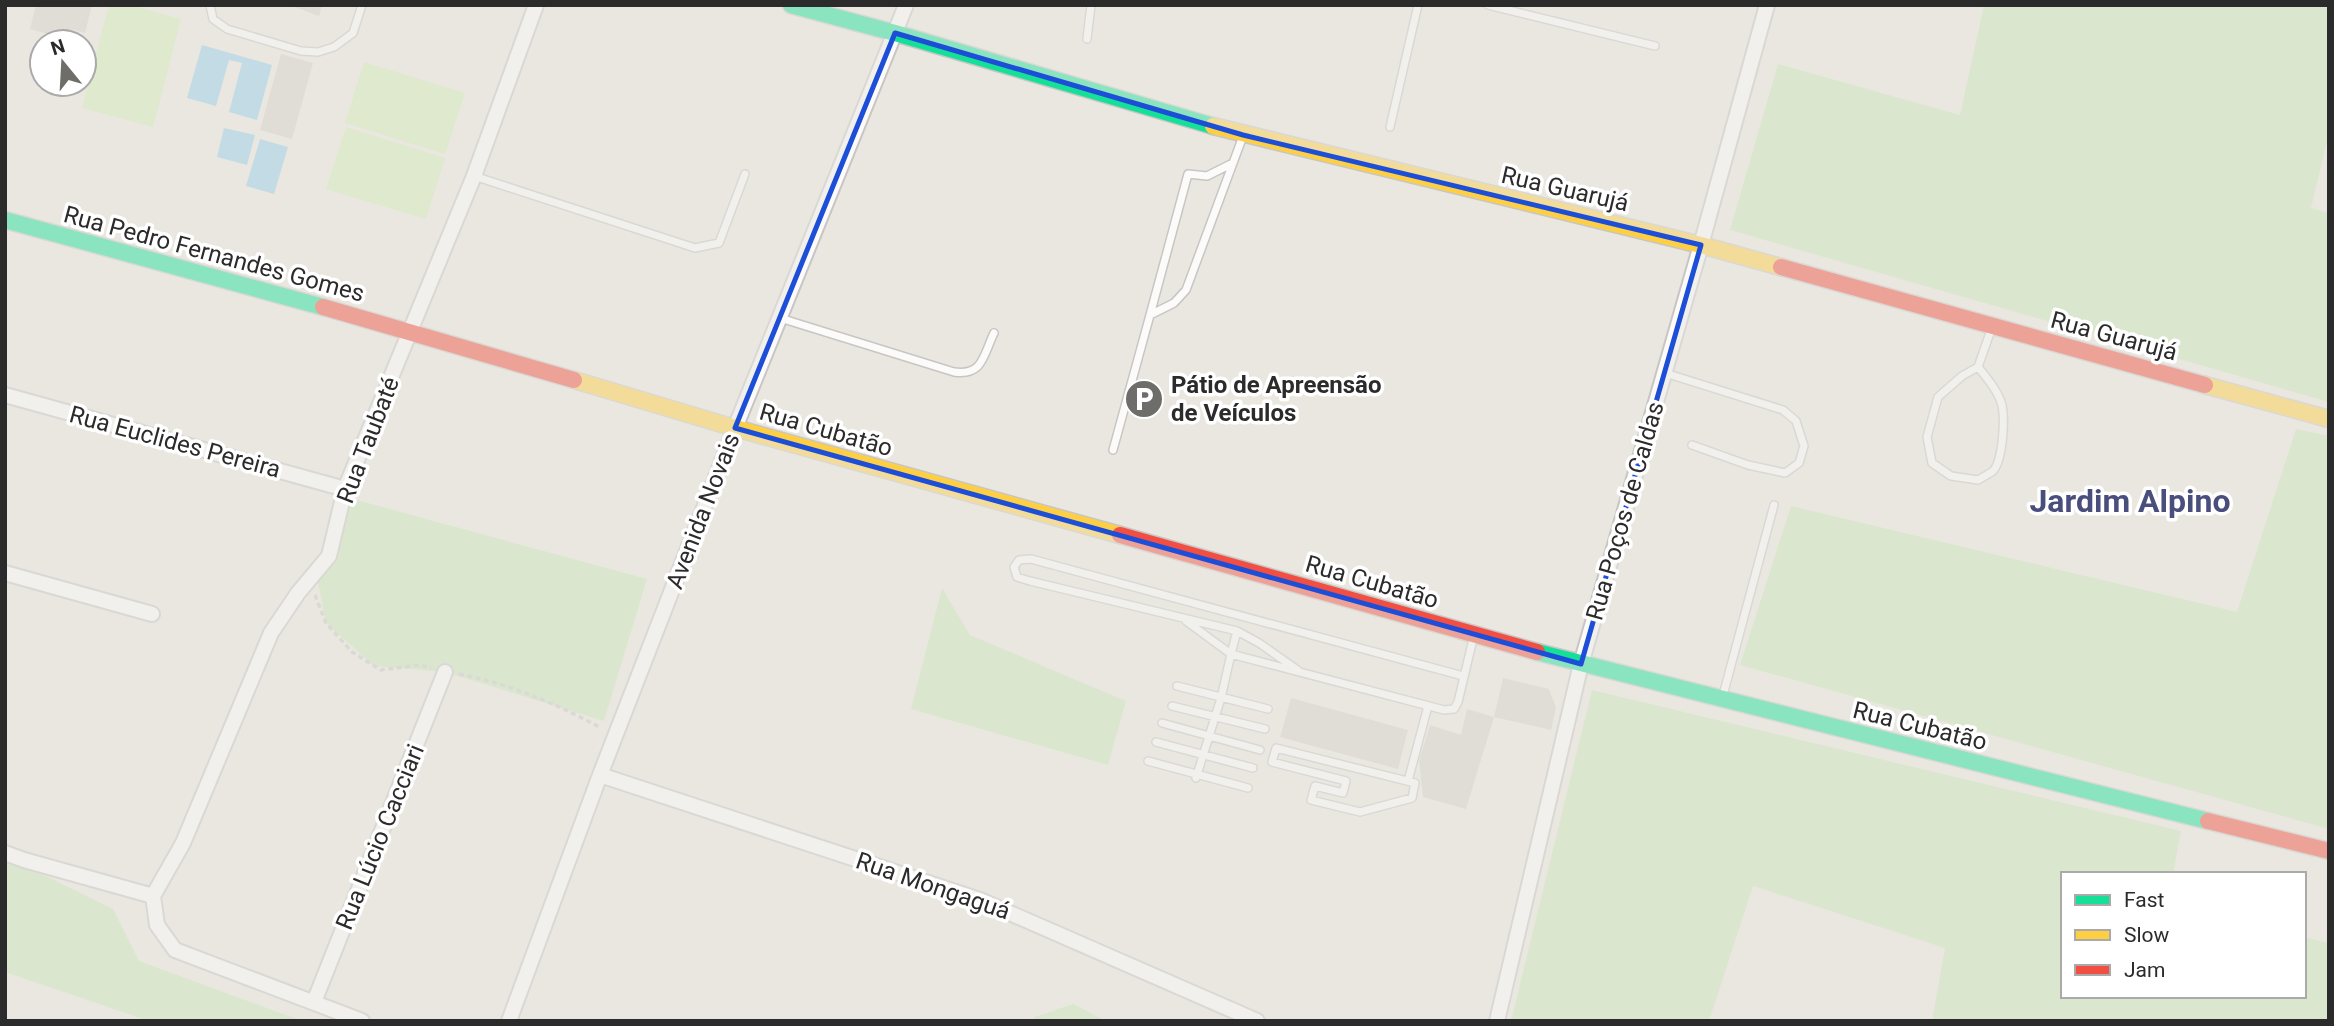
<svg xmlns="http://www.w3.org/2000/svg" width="2334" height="1026" viewBox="0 0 2334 1026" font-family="Roboto,sans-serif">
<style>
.green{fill:#c7e6b8}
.pitch{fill:#d1eab6}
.water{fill:#93ccec}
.building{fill:#d2d0cb}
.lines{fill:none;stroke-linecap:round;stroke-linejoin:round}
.lane-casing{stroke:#c7c6c5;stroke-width:10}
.street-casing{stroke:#c7c6c5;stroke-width:18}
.fast-casing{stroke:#c7c6c5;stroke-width:19}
.slow-casing{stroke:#c7c6c5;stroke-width:19}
.jam-casing{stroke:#c7c6c5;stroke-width:19}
.path{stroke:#c8c8c7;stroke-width:3.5;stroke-dasharray:5 3.5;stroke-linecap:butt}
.lane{stroke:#fcfbfa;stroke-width:7}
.street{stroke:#fcfbfa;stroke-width:14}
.fast{stroke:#16e098;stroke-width:16}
.slow{stroke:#ffcf43;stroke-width:16}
.jam{stroke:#f24e42;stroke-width:16}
.marked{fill:none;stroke:#1d4ed8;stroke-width:5;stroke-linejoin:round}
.labels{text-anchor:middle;stroke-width:7;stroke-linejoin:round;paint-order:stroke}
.street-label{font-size:24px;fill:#2b2b2b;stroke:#fff}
.poi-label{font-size:24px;font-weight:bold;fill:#2b2b2b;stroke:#fff;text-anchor:start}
.district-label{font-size:32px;font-weight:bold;fill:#4a4e7d;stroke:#fff}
</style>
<rect width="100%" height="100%" fill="#eae7e0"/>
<path class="green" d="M1984 5H2329V133L2311 208 2329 213V402L1730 230 1778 64 1960 115Z
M2296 429 2329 436V829L1740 665 1791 506 2237 612Z
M353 499 647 579 604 721 445 672 374 666 326 623 318 583Z
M942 588 970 635 1126 701 1108 765 911 709Z
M1592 690 2181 831 2173 874H2063V996H2304V937L2329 943V1021H1932L1945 948 1753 886 1709 1021H1511Z
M5 856 113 909 139 961 302 1021H149L5 972Z
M1073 1004 1106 1021H1032L1035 1017Z"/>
<path class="pitch" d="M109 5H130L181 19 153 127 82 108Z
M364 62 465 93 445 154 345 123Z
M346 127 445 158 426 219 326 189Z"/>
<path class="water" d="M202 45 272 65 257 120 229 112 242 63 229 60 216 106 187 98Z
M224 128 255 135 247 165 217 157Z
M260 139 288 147 274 194 246 186Z"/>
<path class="building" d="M36 5H92L85 33 70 29 67 39 30 29Z
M289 5H322L319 16Z
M281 54 313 63 292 139 260 130Z
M1503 678 1549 689 1556 708 1551 730 1494 717Z
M1291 698 1408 730 1398 769 1280 737Z
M1467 709 1494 717 1466 809 1423 797 1419 761 1430 725 1461 735Z"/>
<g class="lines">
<defs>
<path id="lane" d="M210 5 213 19 227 29 301 51 318 52 334 47 353 33 362 5
M1488 5 1655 46
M1087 39 1091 5
M1390 127 1418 5
M474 176 695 248 719 243 745 174
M1150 315 1188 174 1207 176 1233 163
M780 318 954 372C983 376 983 356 994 333
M1978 367C1987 378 1998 391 2002 405 2005 420 2003 460 1993 471 1989 474 1983 477 1978 480L1951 476 1932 463 1927 437 1938 397 1962 376 1978 367 1992 327
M1665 373 1783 410 1796 421 1804 446 1799 463 1785 473 1748 465 1692 445
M1113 450 1150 315 1174 303 1186 290 1243 136
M1186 621 1231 654 1237 631 1259 643 1299 671
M1237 631 1030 581 1017 577 1014 567 1019 560 1031 559 1463 676
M1177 686 1268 709
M1722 699 1774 505
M1172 706 1265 729
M1162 723 1260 750
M1156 742 1253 768
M1276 748 1415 783 1412 798 1360 812 1311 800 1315 786 1343 793 1346 781 1272 762Z
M1148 761 1248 788
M1196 778 1221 698 1231 654 1444 710 1454 709 1458 702 1474 635
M1408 781 1428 706"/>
<path id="street" d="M5 395 345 489
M5 573 152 614
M600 775 980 900 1257 1021
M5 853 24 860 153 896
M153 896 183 843 271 633 298 593 329 556 345 489 474 176 536 5
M153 896 157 925 175 950 362 1021
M314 1002 445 672
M509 1021 600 775 735 428 906 5
M1497 1021 1581 664 1701 245 1767 5"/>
<path id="fast" d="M791 5 895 33 1213 126
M5 220 323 307
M1537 652 2208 821"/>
<path id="slow" d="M1213 126 1701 245 1781 267
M574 380 735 428 1120 535
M2205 385 2329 419"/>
<path id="jam" d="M1781 267 2205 385
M323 307 574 380
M1120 535 1537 652
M2208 821 2329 851"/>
</defs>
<use href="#lane" class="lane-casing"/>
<use href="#street" class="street-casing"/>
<use href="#fast" class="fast-casing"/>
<use href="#slow" class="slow-casing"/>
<use href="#jam" class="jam-casing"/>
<path class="path" d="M315 595 326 623 352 652 381 670 420 665 431 668
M459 674C510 684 555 703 601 728"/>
<use href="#lane" class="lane"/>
<use href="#street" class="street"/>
<use href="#fast" class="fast"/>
<use href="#slow" class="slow"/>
<use href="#jam" class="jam"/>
</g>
<path d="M0 0H2334V1026H0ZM895 33 1243 135 1701 245 1581 664 735 428Z" fill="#eae7e0" fill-opacity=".55" fill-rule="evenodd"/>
<path class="marked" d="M895 33 1243 135 1701 245 1581 664 735 428Z"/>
<defs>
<symbol id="parking-disc" viewBox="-11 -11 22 22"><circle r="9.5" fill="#6e6d6a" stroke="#fff"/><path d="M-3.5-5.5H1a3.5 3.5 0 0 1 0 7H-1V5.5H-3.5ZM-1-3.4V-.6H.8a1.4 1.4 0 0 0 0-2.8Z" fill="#fff"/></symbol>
</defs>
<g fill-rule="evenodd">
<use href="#parking-disc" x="1122" y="377" width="44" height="44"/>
</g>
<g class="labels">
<g class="street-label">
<text transform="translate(1565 189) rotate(13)" y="8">Rua Guarujá</text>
<text transform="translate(214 254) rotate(15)" y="8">Rua Pedro Fernandes Gomes</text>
<text transform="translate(2114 336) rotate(15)" y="8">Rua Guarujá</text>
<text transform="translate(826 430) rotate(16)" y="8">Rua Cubatão</text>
<text transform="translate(368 440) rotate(-69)" y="8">Rua Taubaté</text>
<text transform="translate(175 442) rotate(15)" y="8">Rua Euclides Pereira</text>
<text transform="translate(703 511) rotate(-69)" y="8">Avenida Novais</text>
<text transform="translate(1625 511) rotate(-74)" y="8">Rua Poços de Caldas</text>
<text transform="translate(1372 582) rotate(16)" y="8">Rua Cubatão</text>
<text transform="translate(1920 726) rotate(14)" y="8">Rua Cubatão</text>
<text transform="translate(380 837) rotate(-68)" y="8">Rua Lúcio Cacciari</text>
<text transform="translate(933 886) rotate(19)" y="8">Rua Mongaguá</text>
</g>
<g class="poi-label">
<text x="1171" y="393">Pátio de Apreensão<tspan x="1171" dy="28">de Veículos</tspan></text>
</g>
<g class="district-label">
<text x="2130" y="512">Jardim Alpino</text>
</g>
</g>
<rect width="2334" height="1026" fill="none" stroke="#2b2b2b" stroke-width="14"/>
<rect x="2061" y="872" width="245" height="126" fill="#ffffff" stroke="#aaaaaa" stroke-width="2"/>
<rect x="2075" y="895" width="35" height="10" fill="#16e098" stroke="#aaaaaa" stroke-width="2"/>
<text x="2124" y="907" font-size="21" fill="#2b2b2b">Fast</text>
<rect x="2075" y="930" width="35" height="10" fill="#ffcf43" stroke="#aaaaaa" stroke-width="2"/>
<text x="2124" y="942" font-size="21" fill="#2b2b2b">Slow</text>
<rect x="2075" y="965" width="35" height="10" fill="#f24e42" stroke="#aaaaaa" stroke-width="2"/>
<text x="2124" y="977" font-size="21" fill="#2b2b2b">Jam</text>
<g transform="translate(63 63) rotate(342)"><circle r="33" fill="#ffffff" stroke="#aaaaaa" stroke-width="2"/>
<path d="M0-5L12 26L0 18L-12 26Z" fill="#6e6d6a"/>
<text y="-10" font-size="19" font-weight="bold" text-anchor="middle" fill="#2b2b2b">N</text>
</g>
</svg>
